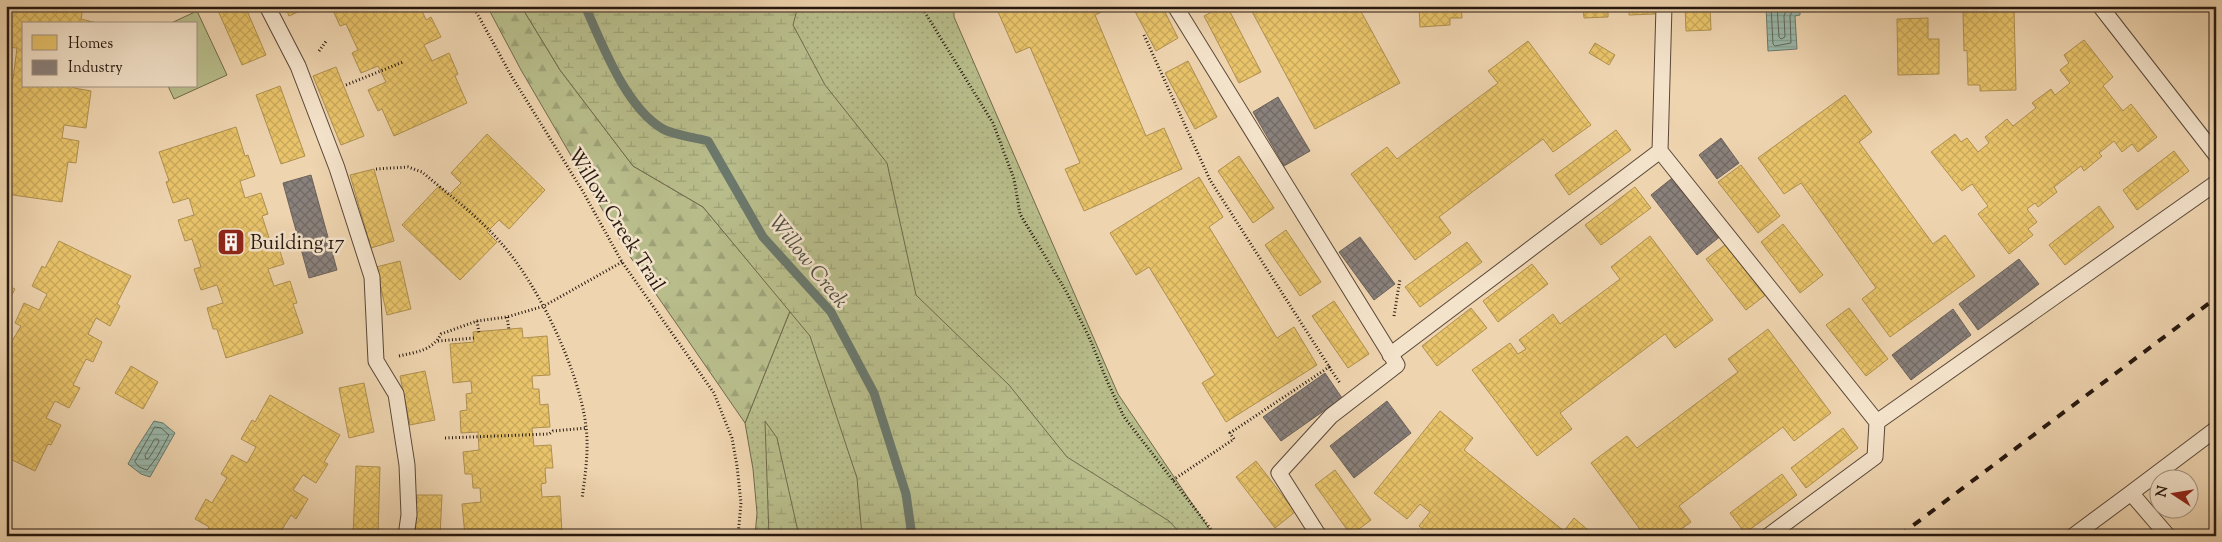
<svg xmlns="http://www.w3.org/2000/svg" width="2222" height="542" viewBox="0 0 2222 542" font-family="'Sorts Mill Goudy',serif">
<style>
.grass{fill:url(#grass-dots);stroke:#706a4d}
.forest{fill:url(#forest-firs);stroke:#706a4d}
.wetland{fill:url(#wetland-marsh);stroke:#706a4d}
.pitch{fill:#b8bd8b;stroke:#706a4d}
.water{fill:url(#water-rules);stroke:#6b786c}
.homes{fill:url(#homes-cross-hatch);stroke:#af904f}
.industry{fill:url(#industry-cross-hatch);stroke:#6c625b}
.lines{fill:none;stroke-linecap:round;stroke-linejoin:round}
.shore{stroke:#60685c;stroke-width:1}
.stream{stroke:#6b786c;stroke-width:9}
.lane-casing{stroke:#594737;stroke-width:17}
.path{stroke:#27180f;stroke-width:3;stroke-dasharray:1 2.5;stroke-linecap:butt}
.lane{stroke:#f4e3cb;stroke-width:15}
.rail{stroke:#27180f;stroke-width:4;stroke-dasharray:9 9;stroke-linecap:butt}
.labels{text-anchor:middle;stroke-width:5;stroke-linejoin:round;paint-order:stroke}
.street-label{font-size:20px;fill:#27180f;stroke:#f4e3cb}
.poi-label{font-size:20px;fill:#27180f;stroke:#f4e3cb;text-anchor:start}
.water-label{font-size:21px;font-style:italic;fill:#4f5045;stroke:#f4e3cb}
</style>
<defs>
<pattern id="grass-dots" width="8" height="8" patternUnits="userSpaceOnUse" patternTransform="scale(1.25)"><rect width="8" height="8" fill="#b8bd8b"/><path d="M2 2h.1M6 6h.1" fill="none" stroke="#9ea277" stroke-width="1.8" stroke-linecap="round"/></pattern>
<pattern id="forest-firs" width="22" height="20" patternUnits="userSpaceOnUse" patternTransform="scale(1.25)"><rect width="22" height="20" fill="#b8bd8b"/><path d="M5 1l3.5 6h-7zM16 11l3.5 6h-7z" fill="#9ea277"/></pattern>
<pattern id="wetland-marsh" width="20" height="14" patternUnits="userSpaceOnUse" patternTransform="scale(1.25)"><rect width="20" height="14" fill="#b8bd8b"/><path d="M1 5h8M5 5V1M11 12h8M15 12V8" fill="none" stroke="#9ea277"/></pattern>
<pattern id="water-rules" width="6" height="5" patternUnits="userSpaceOnUse" patternTransform="scale(1.25)"><rect width="6" height="5" fill="#99b8aa"/><path d="M0 2.5h6" fill="none" stroke="#849d91"/></pattern>
<pattern id="homes-cross-hatch" width="8" height="8" patternUnits="userSpaceOnUse" patternTransform="scale(1.25)"><rect width="8" height="8" fill="#e9c46a"/><path d="M0 0l8 8M0 8l8-8" fill="none" stroke="#c8a85b"/></pattern>
<pattern id="industry-cross-hatch" width="8" height="8" patternUnits="userSpaceOnUse" patternTransform="scale(1.25)"><rect width="8" height="8" fill="#8a817c"/><path d="M0 0l8 8M0 8l8-8" fill="none" stroke="#716964"/></pattern>
</defs>
<rect width="100%" height="100%" fill="#eed4af"/>
<filter id="stains"><feTurbulence type="fractalNoise" baseFrequency=".004" numOctaves="4"/><feColorMatrix values="0 0 0 0 .2 0 0 0 0 .09 0 0 0 0 .02 0 0 0 .5 -.17"/></filter>
<radialGradient id="worn" r=".72"><stop offset=".6" stop-color="#630" stop-opacity="0"/><stop offset="1" stop-color="#630" stop-opacity=".3"/></radialGradient>
<path class="grass" d="M521 6H954V17L1118 394 1214 536H755L757 513 753 469 745 423 790 311Z"/>
<path class="forest" d="M487 6H521L560 70 633 166 703 207 790 311 745 423 629 255 521 70Z"/>
<path class="wetland" d="M521 6H798L793 25 825 85 887 163 916 295 1009 385 1067 457 1169 521 1183 536H862L857 478 810 336 703 207 633 166 560 70Z
M765 421 777 438 799 536H769Z"/>
<path class="pitch" d="M197 11 227 75 174 99 168 86H196V24H169Z"/>
<path class="water" d="M1766 6H1800V15L1795 16 1797 49 1768 51Z
M154 421 163 423 175 433 150 477 141 474 128 464 136 449Z"/>
<path class="homes" d="M27 6H100V10L83 7 81 19 101 24H24V86H74V88L91 91 86 128 64 125 62 138 79 141 76 163 68 162 62 202 6 194V130L10 117 6 116V78L13 79 17 48 6 47V8L26 11Z
M216 6H245L266 55 242 65Z
M285 6H311L289 16Z
M331 6H420L426 20 431 17 441 37 424 45 432 61 449 53 458 74 455 76 467 103 394 136 382 109 378 111 368 90 386 82 378 66 361 73 352 53 358 50 346 24 340 26Z
M1109 6 1110 8 1095 15 1146 136 1164 128 1182 169 1084 211 1065 169 1080 163 1030 47 1016 53 996 7Z
M1132 6H1162L1178 38 1156 51Z
M1223 6H1227L1261 72 1239 83 1204 16Z
M1249 6H1358L1400 83 1315 129Z
M1419 6H1461L1462 18H1450V25L1420 27Z
M1570 6H1608V17L1584 18 1583 8H1570Z
M1629 6H1655V14L1629 15Z
M1685 6H1710L1711 30 1686 31Z
M1976 7H2002V10L2014 9 2016 90 1980 91V85H1968L1967 50 1964 51 1963 12 1976 11Z
M1928 18V39H1939V74L1898 75 1897 19Z
M2084 40 2113 77 2103 86 2123 111 2131 104 2157 137 2138 152 2132 144 2122 152 2114 141 2099 153 2102 156 2084 171 2081 166 2054 187 2057 192 2038 207 2035 203 2027 209 2037 222 2028 229 2033 235 2009 254 1978 214 1988 206 1972 184 1962 191 1931 152 1955 134 1961 142 1967 138 1978 152 1989 143 1985 137 2007 119 2013 126 2036 108 2032 103 2051 89 2055 95 2070 83 2060 70 2069 63 2064 55Z
M1528 41 1591 125 1553 152 1543 139 1439 217 1451 233 1415 260 1351 174 1387 147 1397 159 1498 83 1488 71Z
M1595 43 1615 55 1609 65 1589 53Z
M1188 61 1217 117 1195 129 1165 73Z
M336 67 364 136 341 145 313 76Z
M280 86 305 156 281 164 256 95Z
M1845 95 1872 132 1859 142 1933 244 1945 235 1975 276 1890 337 1862 299 1876 288 1801 183 1784 194 1758 158Z
M236 127 245 156 248 155 255 176 240 181 245 198 261 193 268 214 262 216 271 244 277 242 284 264 268 269 274 286 290 281 297 303 293 304 303 333 226 358 217 329H213L207 308 223 303 217 285 201 290 194 269 201 267 192 239 185 241 178 220 194 215 189 198 173 203 166 182 169 181 159 152Z
M1616 130 1631 150 1569 195 1555 175Z
M487 134 545 190 509 229 499 220 487 232 497 242 460 280 402 225 439 186 449 195 461 183 451 173Z
M2174 151 2189 171 2137 210 2123 190Z
M1239 156 1274 208 1253 223 1218 171Z
M1741 165 1780 216 1758 233 1718 182Z
M374 169 394 241 371 248 350 175Z
M1199 177 1223 217 1209 227 1277 338 1294 327 1317 365 1226 422 1202 383 1215 375 1149 267 1136 275 1110 233Z
M1635 187 1651 208 1601 245 1585 225Z
M2099 206 2114 227 2065 265 2049 245Z
M1783 224 1823 275 1800 293 1761 242Z
M1286 230 1321 282 1300 296 1265 245Z
M1650 236 1713 320 1675 348 1665 334 1560 413 1572 429 1537 456 1472 370 1510 343 1518 354 1526 349 1519 340 1553 314 1560 324 1620 279 1611 267Z
M59 241 131 276 117 304 120 306 110 326 96 318 88 334 102 342 93 362 86 359 73 385 80 388 69 408 55 401 46 418 61 425 51 445 48 444 35 471 6 457V351L21 326 15 323 24 303 39 310 47 294 32 286 42 266 45 268Z
M1467 242 1482 262 1420 307 1405 287Z
M1729 242 1768 293 1746 310 1706 259Z
M400 261 411 309 387 315 376 267Z
M1532 264 1548 284 1498 322 1483 301Z
M6 285 15 289 6 306Z
M1334 301 1369 354 1348 368 1312 316Z
M1471 308 1487 328 1437 366 1422 346Z
M1849 308 1888 359 1866 376 1826 325Z
M522 328 523 338 547 336 550 375 532 376 533 389H539L540 405 548 404 550 427 532 428 534 446 551 445 553 468H545L546 483 541 484 542 497 560 496 562 534 465 536 462 504 481 502 480 488H473L472 474H465L463 452 479 450 478 432 461 433 460 411 467 410 466 394 472 393 471 381 453 383 450 344 474 342 473 332Z
M1768 329 1831 413 1794 441 1783 427 1679 506 1691 522 1672 536H1645L1591 463 1627 436 1637 448 1738 372 1728 359Z
M131 366 158 382 143 409 115 393Z
M425 371 435 420 410 425 400 376Z
M364 383 374 432 349 438 339 388Z
M270 395 340 435 324 462 328 464 316 483 303 475 293 490 308 499 296 519 291 515 278 536H204L209 527 195 519 206 499 212 503 227 478 221 474 232 455 247 463 256 447 241 439 252 420 255 422Z
M1440 411 1473 438 1464 450 1564 531 1574 518 1595 536H1431L1419 526 1430 512 1420 504 1407 519 1374 493Z
M1843 428 1858 448 1806 488 1791 468Z
M1256 461 1295 512 1275 528 1236 477Z
M356 466 380 467 378 536H353Z
M1335 470 1371 520 1351 535 1315 485Z
M1782 474 1797 495 1745 533 1730 513Z
M417 495H442L440 536H415Z
M6 523 11 524 8 531 24 536H6Z"/>
<path class="industry" d="M1278 97 1310 151 1284 166 1253 112Z
M1721 138 1739 163 1717 179 1699 155Z
M311 175 337 270 309 278 283 183Z
M1676 175 1722 235 1697 255 1651 195Z
M1360 237 1395 284 1374 300 1339 252Z
M2019 259 2039 284 1978 330 1959 304Z
M1953 309 1971 335 1911 380 1892 355Z
M1325 373 1342 398 1281 441 1263 417Z
M1387 401 1411 433 1354 478 1330 446Z"/>
<g class="lines">
<path class="shore" d="M1771 6 1773 44 1775 46 1791 43 1790 16 1795 6
M1777 6 1779 37 1781 39 1785 37 1784 16 1788 6
M155 427 161 428 169 435 157 457 147 470 139 467 135 462Z
M155 439H158L159 442 149 458 146 459 145 456Z"/>
<path class="stream" d="M585 6C602 44 626 108 663 129 674 135 696 138 708 141L763 237 831 312 874 393 906 494 912 536"/>
<defs>
<path id="lane" d="M267 6 298 66 337 168 372 277 376 361 396 394 407 465 409 515 406 536
M1175 6 1397 365 1331 416 1279 473 1319 536
M1664 6 1660 151 1877 422 1875 457 1768 536
M2100 6 2216 155
M1390 355 1660 151
M1877 422 2216 183
M2131 493 2216 429
M2073 536 2131 493 2168 536"/>
</defs>
<use href="#lane" class="lane-casing"/>
<path class="path" d="M473 6 512 77 582 190 622 262 714 393 732 438 737 466 741 503 738 536
M921 6 993 123 1014 179 1020 214 1067 293 1089 337 1108 383 1124 417 1216 536
M316 10 323 6
M1144 35 1210 180 1330 368
M319 51 327 40
M346 85 403 62
M376 169 408 167 422 172C448 194 479 217 501 243 538 284 580 372 586 427 589 451 585 476 582 499
M1394 316 1400 279
M507 317 509 330
M477 321 479 333
M438 341 474 338
M399 356C416 352 432 351 441 334L477 321 507 317 544 306 622 262
M445 438 549 434 553 431 587 428
M1173 480 1234 439 1230 433 1329 367 1340 383"/>
<use href="#lane" class="lane"/>
<path class="rail" d="M1899 536 2216 298"/>
</g>
<defs>
<symbol id="building-square" viewBox="-11 -11 22 22"><rect x="-9" y="-9" width="18" height="18" rx="4" fill="#8f2418" stroke="#f4e3cb"/><path d="M-4-6H4V6H1V3H-1V6H-4ZM-2.5-4.3h1.7v1.8h-1.7ZM.8-4.3h1.7v1.8H.8ZM-2.5-1h1.7V.8h-1.7ZM.8-1h1.7V.8H.8Z" fill="#fff"/></symbol>
</defs>
<g fill-rule="evenodd">
<use href="#building-square" x="215" y="226" width="32" height="32"/>
</g>
<g class="labels">
<g class="street-label">
<text transform="translate(617 219) rotate(58)" y="7">Willow Creek Trail</text>
</g>
<g class="poi-label">
<text x="250" y="249">Building 17</text>
</g>
<g class="water-label">
<text transform="translate(809 261) rotate(51)" y="7">Willow Creek</text>
</g>
</g>
<rect width="2222" height="542" fill="none" stroke="#eed4af" stroke-width="25"/>
<rect x="8" y="8" width="2207" height="527" fill="none" stroke="#27180f" stroke-width="2.5"/>
<rect x="12" y="12" width="2197" height="517" fill="none" stroke="#27180f"/>
<rect x="22" y="22" width="175" height="65" fill="#f4e3cb" stroke="#a29280"/>
<rect x="32" y="35" width="25" height="15" fill="#e9c46a" stroke="#a29280"/>
<text x="68" y="48" font-size="15" fill="#27180f">Homes</text>
<rect x="32" y="60" width="25" height="15" fill="#8a817c" stroke="#a29280"/>
<text x="68" y="72" font-size="15" fill="#27180f">Industry</text>
<g transform="translate(2174 494) rotate(282)"><circle r="24" fill="#f4e3cb" stroke="#a29280"/>
<path d="M0-4L9 19L0 12L-9 19Z" fill="#8f2418"/>
<text y="-8" font-size="14" font-weight="bold" text-anchor="middle" fill="#27180f">N</text>
</g>
<rect width="100%" height="100%" filter="url(#stains)"/>
<rect width="100%" height="100%" fill="url(#worn)"/>
</svg>
